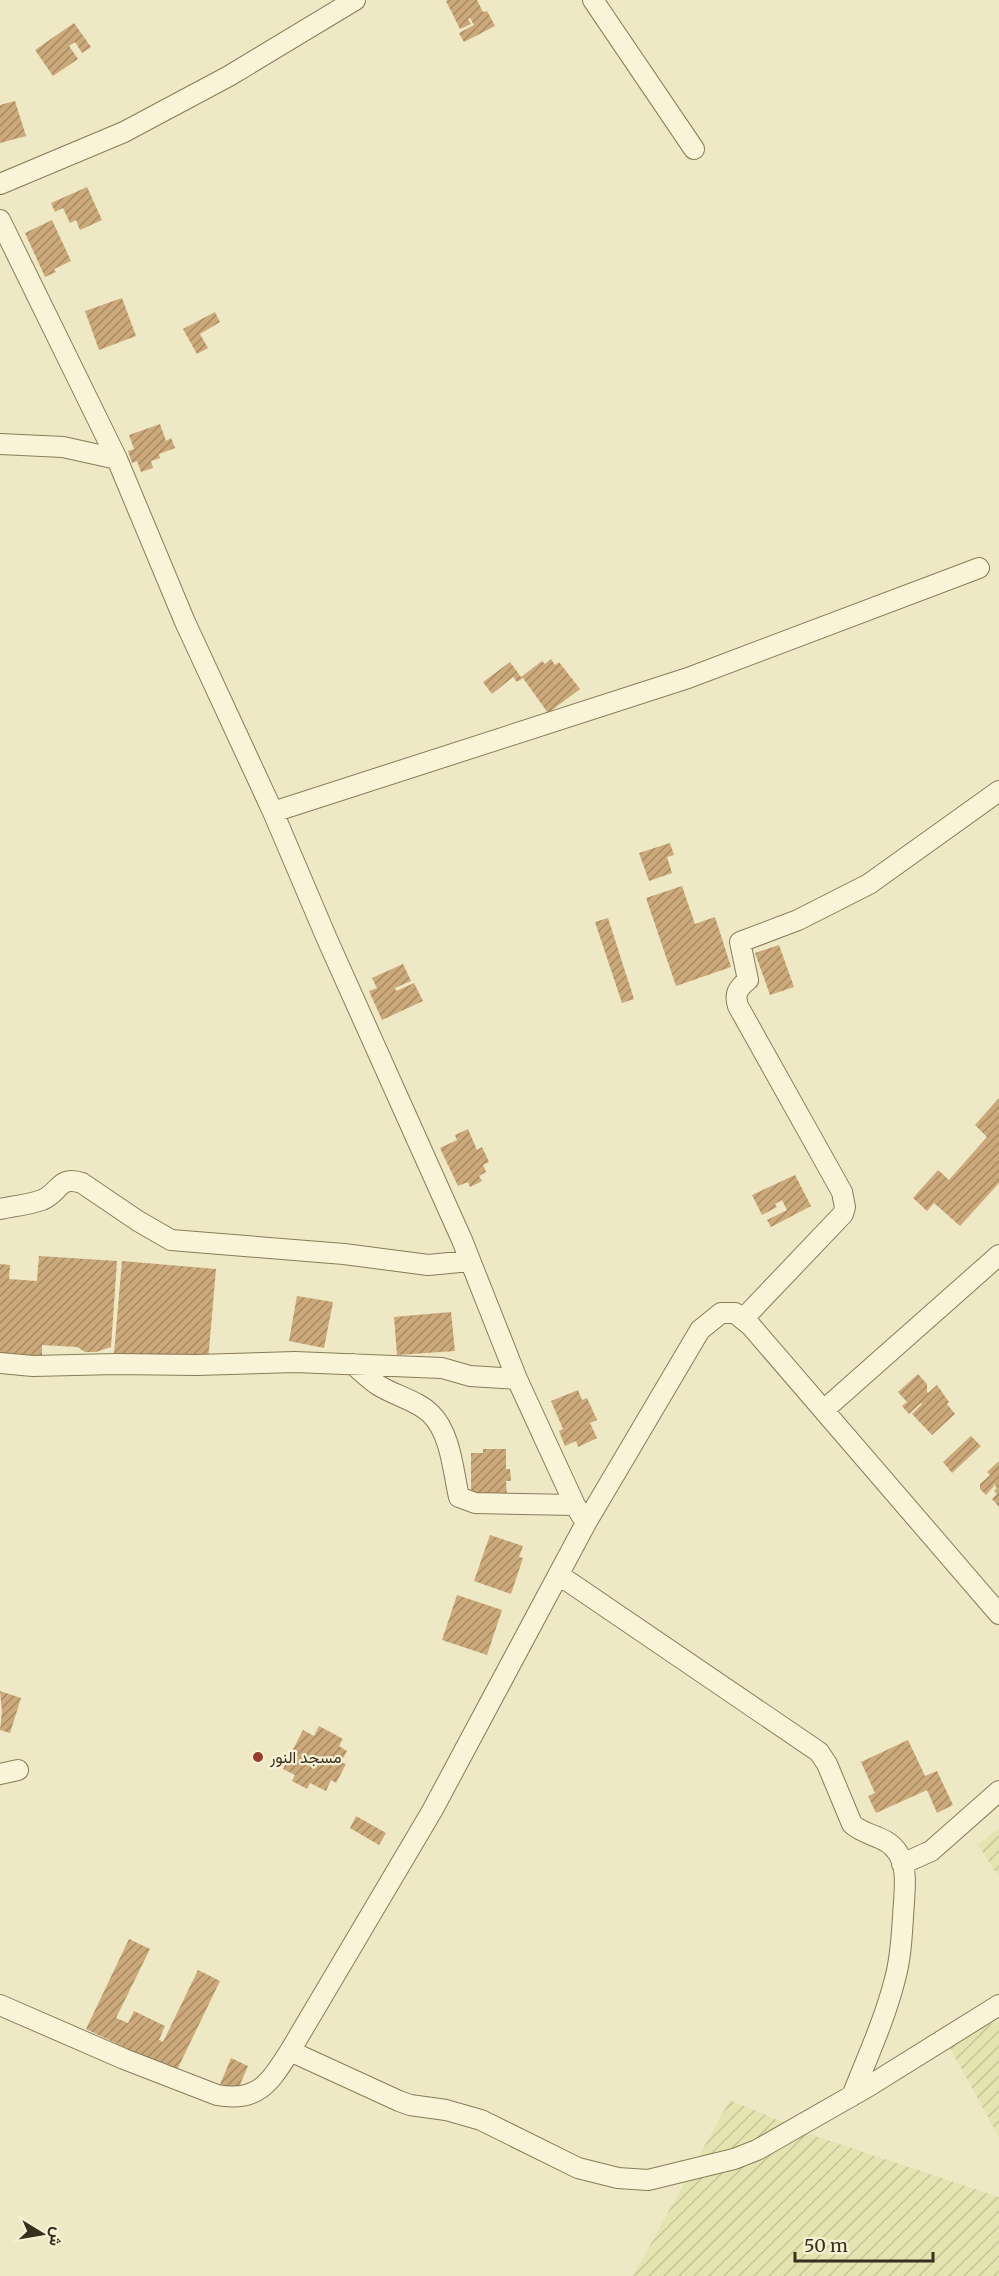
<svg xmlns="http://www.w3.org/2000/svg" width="999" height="2276" viewBox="0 0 999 2276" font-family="Merriweather,Vazirmatn,serif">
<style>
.farmland{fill:url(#farmland-furrows)}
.building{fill:url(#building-hatch)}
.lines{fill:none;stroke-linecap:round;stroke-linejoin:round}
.minor-casing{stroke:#897b5a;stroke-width:22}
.minor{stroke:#f9f4d7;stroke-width:20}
.poi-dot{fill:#983b2a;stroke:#f6f1d4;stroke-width:2}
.labels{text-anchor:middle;stroke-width:4.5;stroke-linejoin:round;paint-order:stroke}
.poi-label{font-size:16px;fill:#392f1e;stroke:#f6f1d4;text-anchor:start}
</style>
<defs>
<pattern id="farmland-furrows" width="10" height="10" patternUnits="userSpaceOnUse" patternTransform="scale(1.5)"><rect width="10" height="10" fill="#e4e4b1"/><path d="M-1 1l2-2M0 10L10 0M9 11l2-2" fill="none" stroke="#c4c498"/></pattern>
<pattern id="building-hatch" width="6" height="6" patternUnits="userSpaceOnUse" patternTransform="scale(1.5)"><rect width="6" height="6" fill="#cca97a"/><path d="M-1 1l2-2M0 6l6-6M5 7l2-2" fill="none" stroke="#a78a63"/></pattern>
</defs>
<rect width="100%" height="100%" fill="#eee8c4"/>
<path class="farmland" d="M999 1828V1877L978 1845Z
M999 2021V2137L945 2039Z
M730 2100 818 2137 999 2197V2276H633Z"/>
<path class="building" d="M448 0H477L483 12 487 11 495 26 464 42 459 33 474 25 470 18 468 19 471 24 460 29 446 1Z
M74 23 91 47 82 53 75 42 69 46 78 59 53 76 35 50Z
M15 101 26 136 0 143V105Z
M87 187 102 220 80 230 76 220 70 223 63 208 55 212 51 203Z
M52 220 71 261 54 269 56 272 45 277 25 233Z
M122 298 136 336 99 350 85 311Z
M215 312 220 322 200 334 208 348 197 354 183 329Z
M160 424 166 441 171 438 175 448 159 454 160 458 151 461 153 468 141 472 137 461 132 463 128 451 134 449 129 435Z
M551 659 555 665 559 662 580 689 548 713 523 678 517 682 513 677 492 694 483 682 510 662 521 677 542 661 545 664Z
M670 843 674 855 667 857 672 873 649 881 639 853Z
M682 886 695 924 715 917 731 967 676 986 646 898Z
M608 918 634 999 622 1003 595 922Z
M779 945 794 987 770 995 755 953Z
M403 964 411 981 395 988 396 991 414 983 423 1001 382 1020 369 991 377 988 372 978Z
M999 1098V1183L960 1226 934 1203 927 1211 913 1198 938 1170 949 1180 987 1137 975 1125Z
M468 1129 477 1150 482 1147 489 1162 483 1165 486 1172 479 1176 482 1181 470 1187 468 1182 458 1186 440 1148 457 1140 455 1135Z
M795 1175 811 1206 771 1227 767 1220 787 1210 782 1200 775 1204 777 1207 762 1215 752 1195Z
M39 1256 117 1261 111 1347 96 1352H85L77 1347 42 1345V1357L0 1354V1264L10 1265 9 1279 37 1281Z
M122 1261 216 1269 208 1361 114 1353Z
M297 1296 333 1302 324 1348 289 1341Z
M451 1312 455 1351 397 1355 394 1317Z
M918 1374 927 1384V1392L928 1393 937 1385 949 1402 947 1404 955 1414 932 1435 912 1414 922 1404 921 1403 909 1414 902 1406 907 1402 898 1392Z
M578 1390 582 1400 587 1398 597 1420 590 1423 597 1438 578 1447 576 1441 565 1446 559 1431 563 1429 551 1401Z
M971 1436 981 1446 952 1473 943 1462Z
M483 1449H506V1469H510L511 1481H506L507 1497 471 1498V1453H483Z
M999 1461V1507L992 1499 997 1494 994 1491 997 1488 993 1483 994 1486 986 1495 980 1489V1484L990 1475 987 1472Z
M490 1535 523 1546 519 1557 523 1558 511 1594 474 1581Z
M457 1595 502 1610 487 1655 442 1640Z
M0 1691 21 1698 10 1733 0 1730 2 1712Z
M319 1726 343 1739 339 1746 347 1751 341 1762 346 1764 336 1783 331 1780 326 1791 310 1783 307 1789 292 1781 295 1775 283 1769 303 1730 314 1736Z
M908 1740 925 1776 937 1771 953 1805 937 1813 927 1790 876 1813 868 1796 875 1793 861 1762Z
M356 1816 386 1833 379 1845 350 1828Z
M129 1939 150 1949 116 2018 128 2023 134 2011 165 2026 159 2040 163 2042 198 1970 220 1981 176 2072 86 2029Z
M231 2058 248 2066 236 2094 219 2087Z"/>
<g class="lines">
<defs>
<path id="minor" d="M593 0 694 149
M0 184 124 132 229 76 355 0
M0 220 117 459 185 622 273 812 327 939 462 1240 517 1379 575 1505 586 1523
M0 444 63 447 117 459
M273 812 688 678 979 568
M0 1209C14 1206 28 1205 42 1200 60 1193 58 1175 82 1183L138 1221 171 1240 344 1254 428 1265 470 1261
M743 1319 843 1214 845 1207 842 1192 738 1006C734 994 738 988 748 980L740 942 798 920 869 884 999 791
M0 1363 33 1366 116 1364 196 1365 295 1362 442 1368 470 1376 517 1379
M353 1364C361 1371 369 1379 378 1385 395 1396 417 1400 431 1414 451 1434 453 1471 459 1497L475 1503 575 1505
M825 1409 999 1255
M559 1575 819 1752 827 1764 852 1824C866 1837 887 1835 898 1853 907 1867 905 1886 904 1902 902 1927 902 1954 895 1979 885 2019 867 2058 852 2096
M0 1774 18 1770
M902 1864 931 1851 999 1791
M0 2005 124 2059 217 2095C258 2103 270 2082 290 2051L432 1811 586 1523 700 1330 721 1313H735L751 1326 999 1614
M290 2051 399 2101 410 2105 446 2110 481 2120 578 2168 618 2178 648 2180 734 2159 757 2150 869 2086 999 2005"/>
</defs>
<use href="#minor" class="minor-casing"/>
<use href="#minor" class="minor"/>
</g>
<circle class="poi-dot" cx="258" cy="1757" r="6"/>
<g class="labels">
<g class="poi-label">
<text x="270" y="1763">مسجد النور</text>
</g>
</g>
<g transform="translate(42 2234) rotate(101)" stroke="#f6f1d4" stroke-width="4.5" paint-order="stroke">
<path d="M0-4.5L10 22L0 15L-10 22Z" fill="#392f1e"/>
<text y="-9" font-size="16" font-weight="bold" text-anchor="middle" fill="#392f1e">ش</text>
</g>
<path d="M795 2252v9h138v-9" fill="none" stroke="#392f1e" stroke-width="3"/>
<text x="804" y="2252" font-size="18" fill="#392f1e" stroke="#f6f1d4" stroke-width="4.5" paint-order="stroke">50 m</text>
</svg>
